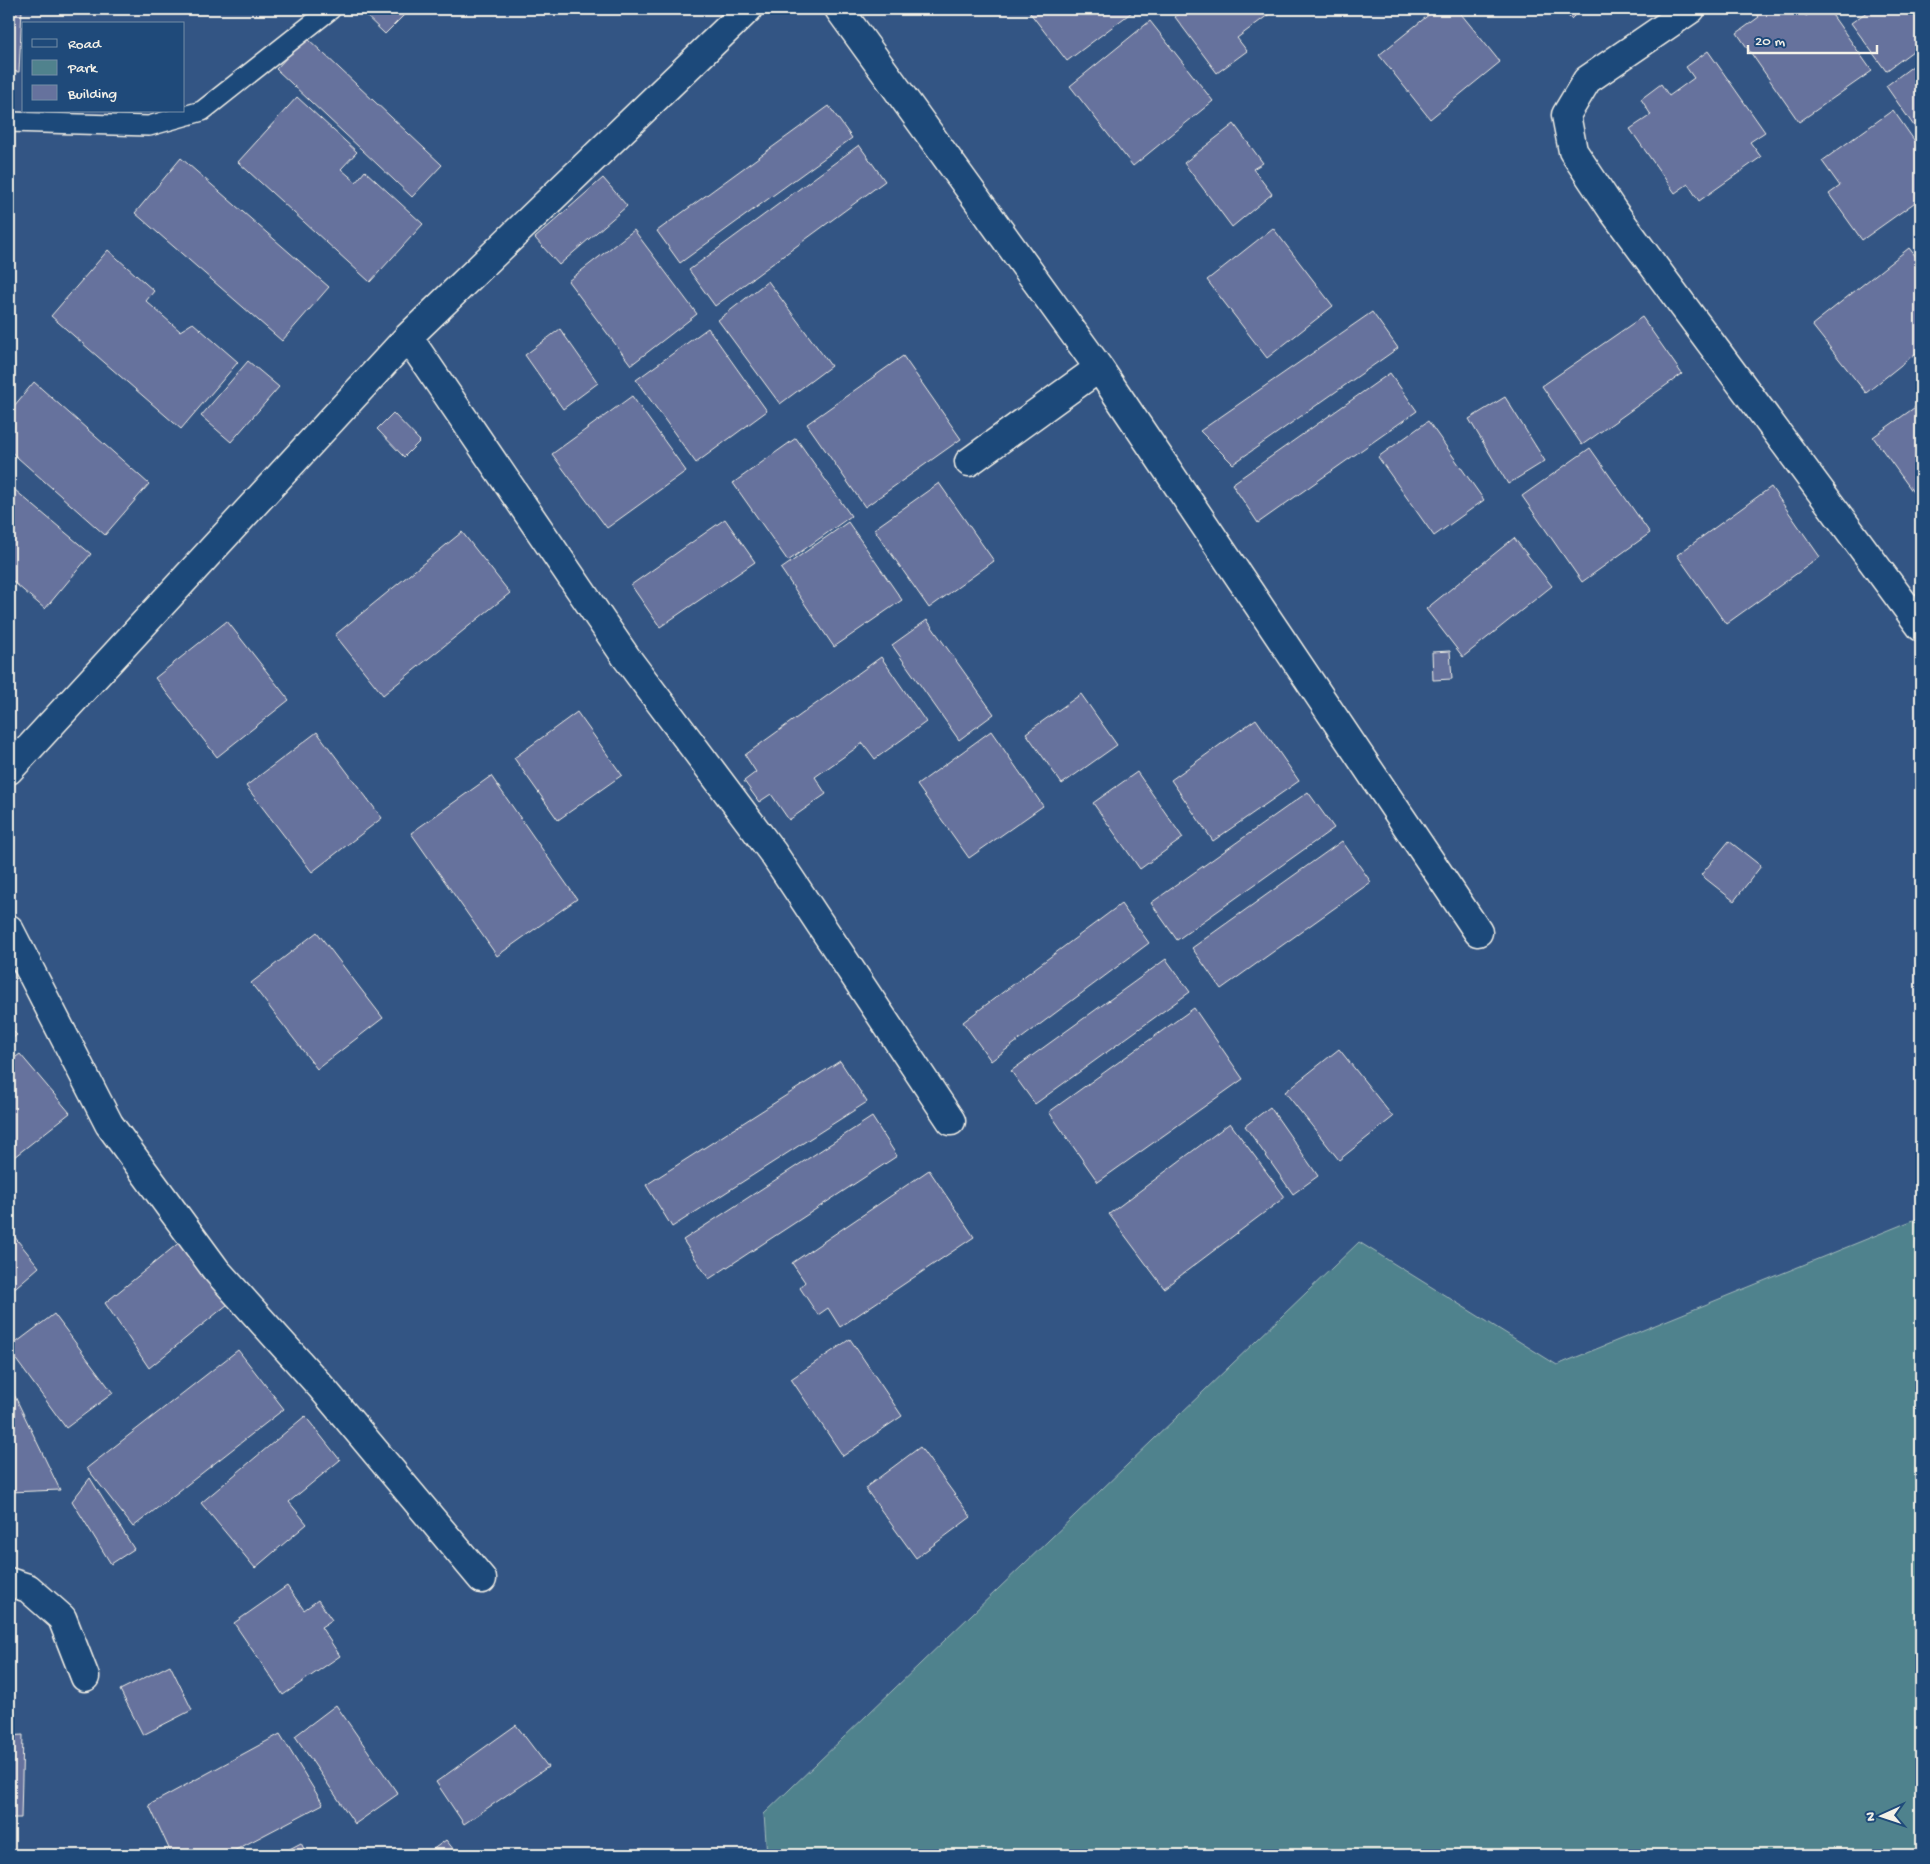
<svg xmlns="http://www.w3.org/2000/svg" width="1930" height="1864" viewBox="0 0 1930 1864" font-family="'Gochi Hand',sans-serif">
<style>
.green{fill:#50828d;stroke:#a2baba}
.building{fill:#66729d;stroke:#f4f1e8}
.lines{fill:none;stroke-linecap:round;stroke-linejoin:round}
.lane-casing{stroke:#f4f1e8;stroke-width:22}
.street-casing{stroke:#f4f1e8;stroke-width:31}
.lane{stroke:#1f4a7a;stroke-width:19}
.street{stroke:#1f4a7a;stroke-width:28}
</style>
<rect width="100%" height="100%" fill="#335584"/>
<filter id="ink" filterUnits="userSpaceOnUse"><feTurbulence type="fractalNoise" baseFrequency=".02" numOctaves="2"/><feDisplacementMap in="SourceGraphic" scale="10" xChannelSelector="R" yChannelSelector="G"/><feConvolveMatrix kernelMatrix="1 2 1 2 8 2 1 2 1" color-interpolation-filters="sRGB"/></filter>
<g filter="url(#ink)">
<path class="green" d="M1921 1217V1855H767L764 1814 1359 1242 1557 1365Z"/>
<path class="building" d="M9 9H22L19 72 9 71Z
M359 9H410L385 34Z
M1027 9H1136L1067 61Z
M1185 9H1276L1237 38 1247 51 1217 73 1175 17Z
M1436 9H1457L1500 62 1430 119 1379 55Z
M1561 9H1581L1571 19Z
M1753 9H1801L1806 16 1816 9H1828L1872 71 1799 122 1737 33 1759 17Z
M1871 9H1921V45L1886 71 1851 23Z
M1150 21 1213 101 1133 166 1070 86Z
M306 37 442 165 412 197 276 69Z
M1708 51 1765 132 1750 142 1761 157 1699 201 1688 184 1675 193 1630 129 1651 115 1641 99 1661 84 1669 96 1694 78 1686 67Z
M1921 60V136L1886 86Z
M297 97 357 152 341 169 356 182 365 171 423 224 370 282 238 162Z
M829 106 852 138 680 263 657 231Z
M1893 110 1921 150V198L1862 240 1829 194 1840 186 1822 161Z
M1234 124 1263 163 1253 169 1272 194 1232 227 1184 163Z
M859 145 885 181 715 306 689 270Z
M181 158 329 287 282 341 135 213Z
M603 178 627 206 559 265 535 238Z
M1273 228 1333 306 1267 358 1207 280Z
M634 230 697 314 631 365 568 281Z
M1909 248 1921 263V349L1866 393 1812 325Z
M108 250 154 291 146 301 180 331 193 323 238 362 181 429 51 316Z
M768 281 831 366 780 404 718 320Z
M1372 312 1398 348 1233 464 1200 431Z
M1642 317 1682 374 1582 445 1542 386Z
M708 328 767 411 696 463 636 380Z
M560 329 598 383 563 409 525 355Z
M903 356 961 439 865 507 807 424Z
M248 361 279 387 231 442 201 416Z
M1390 373 1417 411 1258 523 1232 484Z
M34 382 149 484 105 535 9 450V412Z
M632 396 686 471 607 528 552 454Z
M1505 397 1545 461 1508 484 1469 419Z
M1921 403V497L1918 499 1873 437Z
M393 413 420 441 404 457 377 429Z
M1428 421 1484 500 1434 536 1378 457Z
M796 438 851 516 788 561 733 483Z
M1590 448 1650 533 1582 582 1522 496Z
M939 483 994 561 929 608 874 529Z
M9 485 91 554 45 609 9 578Z
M1771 487 1820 557 1726 624 1677 555Z
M725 519 755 562 660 627 631 585Z
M848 522 902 600 834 647 781 569Z
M462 532 510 593 383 695 335 635Z
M1514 538 1552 586 1463 657 1426 609Z
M927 620 994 714 959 740 892 645Z
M227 621 289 700 217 757 155 678Z
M1450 651 1452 679 1433 680 1432 652Z
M881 657 926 722 875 759 863 743 815 777 826 794 789 820 771 794 759 802 744 781 756 772 745 755Z
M1081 694 1117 745 1062 784 1026 733Z
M577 712 622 775 558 820 514 758Z
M1256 719 1299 781 1213 841 1171 780Z
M991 731 1043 806 969 858 917 785Z
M317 732 382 818 312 872 246 786Z
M1137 772 1183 838 1140 869 1093 803Z
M491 776 577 899 497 956 411 833Z
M1308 792 1334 828 1177 940 1151 903Z
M1342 841 1371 882 1221 989 1192 948Z
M1729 841 1761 866 1734 901 1701 875Z
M1121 904 1149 943 991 1061 963 1022Z
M317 932 383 1018 317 1069 251 983Z
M1166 959 1190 992 1035 1104 1011 1071Z
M1194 1008 1243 1079 1098 1182 1049 1112Z
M9 1027 17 1035 9 1041Z
M1339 1049 1393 1117 1339 1160 1285 1092Z
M20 1054 70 1113 9 1161V1062Z
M840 1061 867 1102 672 1227 646 1185Z
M1270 1107 1318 1176 1293 1194 1245 1126Z
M872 1117 897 1156 709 1279 683 1240Z
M1230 1123 1285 1197 1164 1288 1109 1214Z
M929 1170 974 1237 840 1327 828 1308 818 1315 800 1288 805 1282 792 1263Z
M9 1230 39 1267 9 1293Z
M186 1237 233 1300 149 1368 105 1303Z
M54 1314 113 1393 66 1428 9 1350V1348Z
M850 1339 902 1416 843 1456 791 1379Z
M238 1350 284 1409 133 1527 87 1468Z
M9 1384 60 1490 9 1492Z
M305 1416 340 1460 289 1502 307 1524 255 1568 201 1503Z
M920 1447 971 1517 916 1558 865 1488Z
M90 1478 134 1549 111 1564 72 1501Z
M287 1586 304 1610 318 1600 332 1620 321 1627 340 1656 283 1695 234 1623Z
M170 1665 192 1710 143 1735 120 1690Z
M336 1705 398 1794 355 1824 295 1736Z
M516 1725 548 1767 464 1824 436 1782Z
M280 1734 323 1804 226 1855H172L149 1805Z
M23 1735 21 1818H9V1736Z
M446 1840 458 1855H425Z
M301 1843 307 1855H278Z"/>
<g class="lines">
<defs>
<path id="lane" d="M9 122 149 126 202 111 331 9"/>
<path id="street" d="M839 9 1099 368 1478 932
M1691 9 1587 80 1566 115 1573 151 1613 211 1921 627
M408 337 626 657 773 853 951 1121
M969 462 1099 368
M9 770 408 337 748 9
M9 929 109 1124 216 1270 322 1388 482 1579
M9 1582 28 1588 62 1618 85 1677"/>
</defs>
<use href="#lane" class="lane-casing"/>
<use href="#street" class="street-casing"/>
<use href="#lane" class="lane"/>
<use href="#street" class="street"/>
</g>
</g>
<rect width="1930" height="1864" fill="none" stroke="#1f4a7a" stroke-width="30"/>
<rect x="15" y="15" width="1900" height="1834" fill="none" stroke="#f4f1e8" stroke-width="2" filter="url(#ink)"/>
<rect x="22" y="22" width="162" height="90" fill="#1f4a7a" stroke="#748da6"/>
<rect x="32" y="39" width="25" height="8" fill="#1f4a7a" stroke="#748da6"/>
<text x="68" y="48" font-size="15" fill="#f4f1e8">Road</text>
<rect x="32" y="60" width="25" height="15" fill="#50828d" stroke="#748da6"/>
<text x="68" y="72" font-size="15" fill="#f4f1e8">Park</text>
<rect x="32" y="85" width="25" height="15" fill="#66729d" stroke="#748da6"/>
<text x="68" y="98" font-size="15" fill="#f4f1e8">Building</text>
<g transform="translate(1882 1816) rotate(267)" stroke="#1f4a7a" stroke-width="4" paint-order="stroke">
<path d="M0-4L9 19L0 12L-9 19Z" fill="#f4f1e8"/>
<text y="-8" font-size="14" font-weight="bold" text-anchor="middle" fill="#f4f1e8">N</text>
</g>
<path d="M1748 45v8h129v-8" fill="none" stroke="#f4f1e8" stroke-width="2.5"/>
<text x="1755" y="45" font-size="15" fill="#f4f1e8" stroke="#1f4a7a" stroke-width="4" paint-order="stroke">20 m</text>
</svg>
